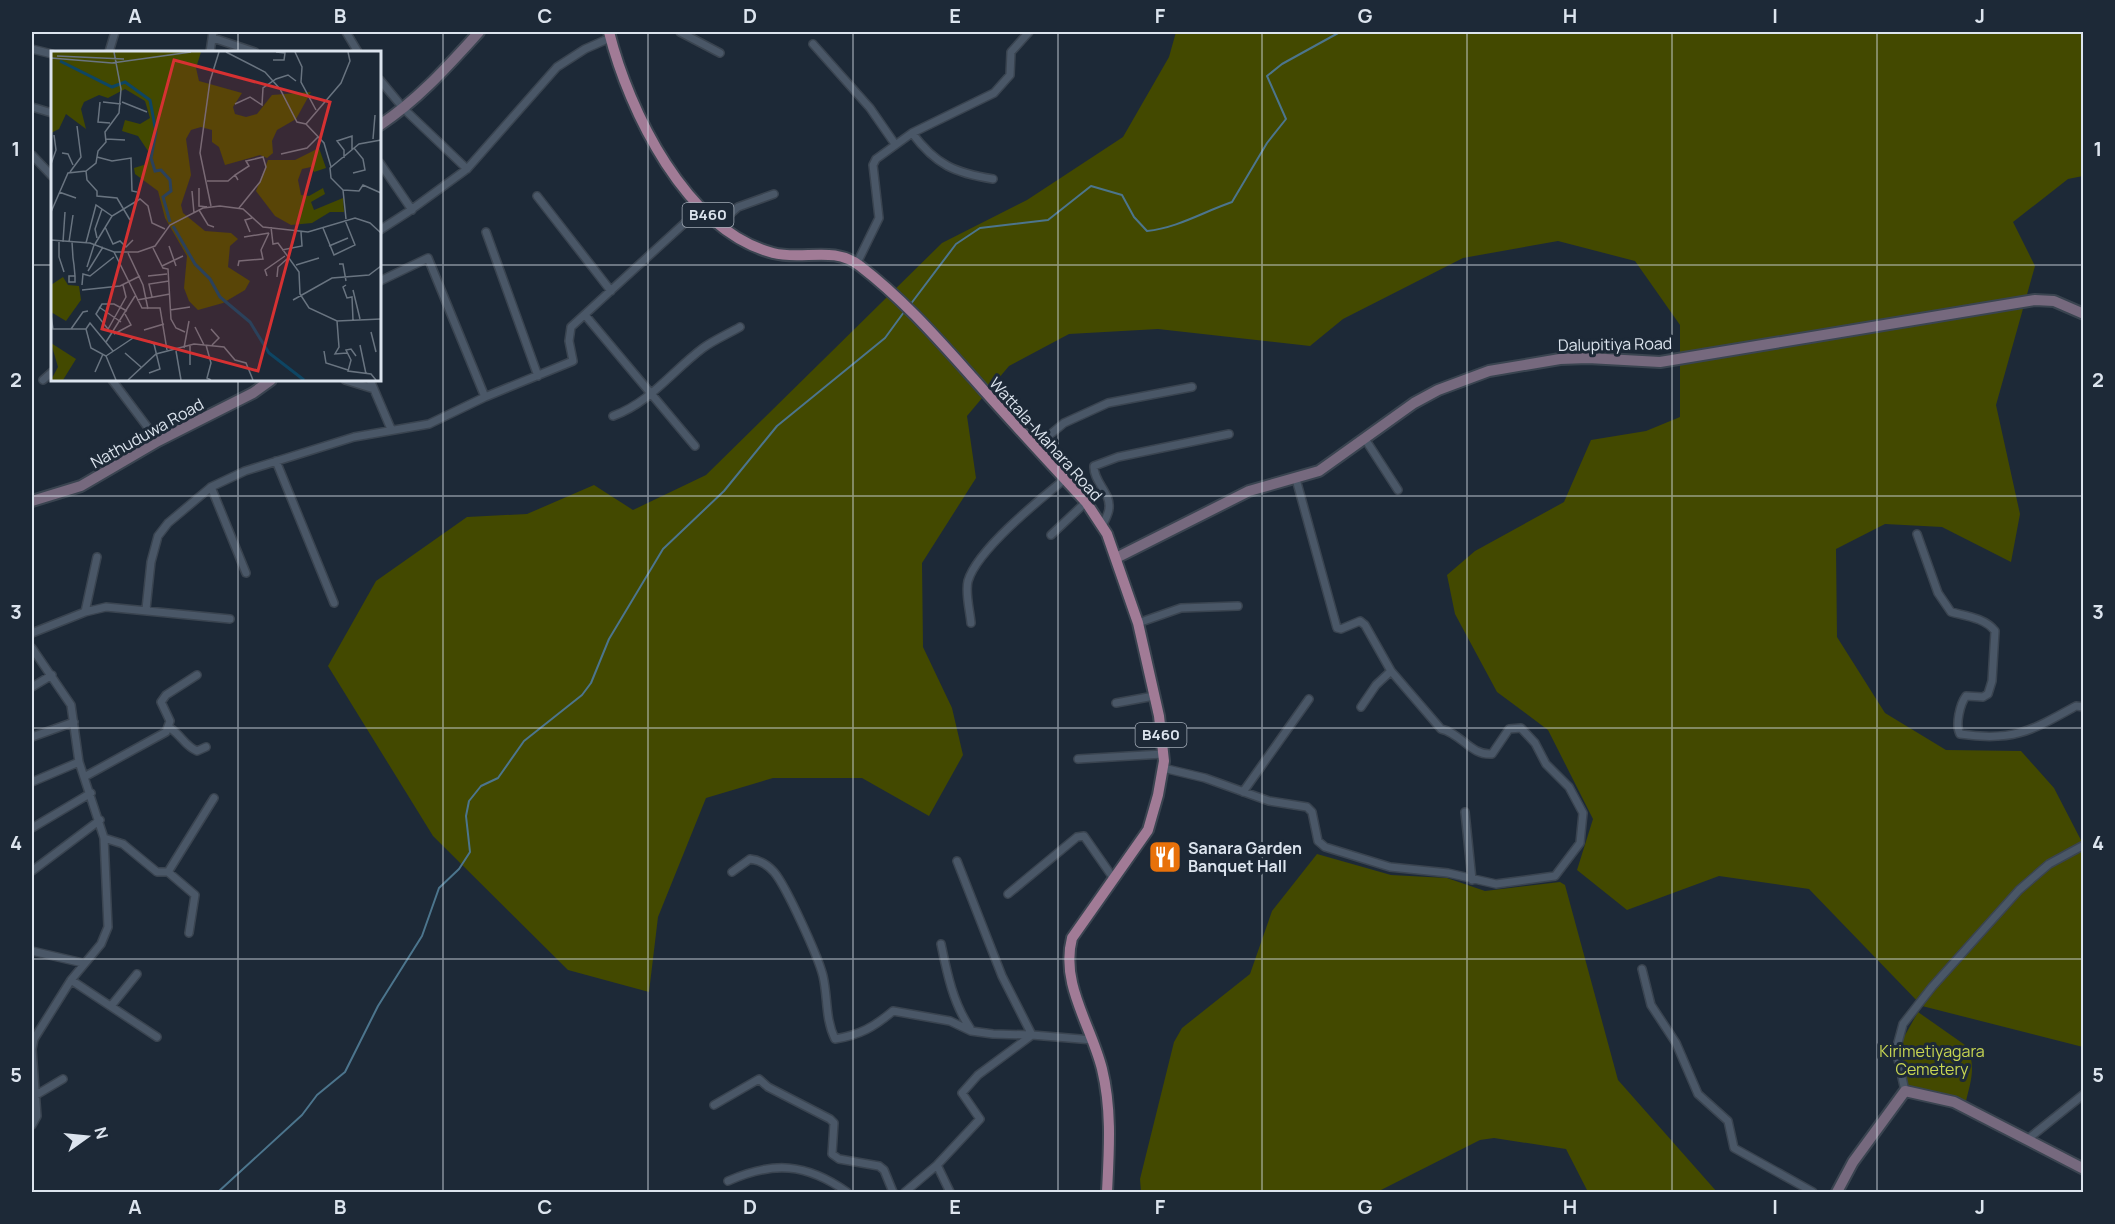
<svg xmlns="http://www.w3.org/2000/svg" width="2115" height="1224" viewBox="0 0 2115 1224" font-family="Manrope,sans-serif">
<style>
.green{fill:#434900}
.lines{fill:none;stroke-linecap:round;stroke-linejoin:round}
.stream{stroke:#4c758d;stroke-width:2}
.street-casing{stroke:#3a4450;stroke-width:10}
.secondary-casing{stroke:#3a4450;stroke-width:14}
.primary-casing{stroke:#3a4450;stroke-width:14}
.street{stroke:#4a5767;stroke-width:7}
.secondary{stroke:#76697e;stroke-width:10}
.primary{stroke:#a17b96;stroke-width:10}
.grid{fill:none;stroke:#dce4ee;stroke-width:1.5;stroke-opacity:0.55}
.labels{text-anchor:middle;stroke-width:6;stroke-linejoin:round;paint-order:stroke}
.shield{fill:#1d2937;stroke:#a3acb7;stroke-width:1.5}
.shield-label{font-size:15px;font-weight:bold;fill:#dce4ee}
.street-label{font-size:16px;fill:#dce4ee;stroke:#1d2937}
.poi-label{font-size:16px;font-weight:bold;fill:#dce4ee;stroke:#1d2937;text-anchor:start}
.park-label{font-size:16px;fill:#c8d652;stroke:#1d2937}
.inset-river{fill:none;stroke:#0e4563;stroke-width:3}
.inset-road{fill:none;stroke:#697480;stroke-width:1.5}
.view{fill:#d63132;fill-opacity:0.15;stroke:#d63132;stroke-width:3}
.inset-edge{fill:none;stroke:#dce4ee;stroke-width:3}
.neatline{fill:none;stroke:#dce4ee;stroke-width:2}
.grid-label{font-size:20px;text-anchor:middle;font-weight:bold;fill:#dce4ee}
</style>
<rect width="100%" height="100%" fill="#1d2937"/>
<path class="green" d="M1176 32H2083V176L2068 179 2013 222 2035 266 1996 405 2020 514 2011 562 1942 527 1885 524 1836 549 1837 637 1885 713 1946 750 2021 751 2054 788 2083 844V1047L1922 1006 1809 889 1719 876 1627 910 1577 870 1593 819 1548 730 1497 692 1455 614 1447 575 1475 551 1564 502 1591 440 1646 431 1680 417V325L1635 261 1558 241 1463 258 1343 319 1310 346 1158 329 1069 334 1009 366 967 416 976 478 922 563 923 647 952 708 963 755 929 816 862 778H773L706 798 658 917 649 992 568 970 433 836 328 666 376 581 467 517 527 514 594 485 633 510 706 475 942 243 1027 200 1123 137 1169 57Z
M1317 854 1391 875 1447 878 1485 891 1560 882 1565 885 1618 1080 1717 1192H1588L1566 1149 1494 1138 1480 1140 1377 1192H1141L1140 1179 1174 1042 1182 1028 1250 974 1272 911Z
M1918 1012 1965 1045C1977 1063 1971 1081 1966 1101 1947 1094 1920 1095 1905 1084L1900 1044Z"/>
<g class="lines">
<path class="stream" d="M910 305 956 244 980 228 1048 220 1091 186 1122 195 1134 217 1147 231C1177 228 1203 212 1232 202L1267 143 1286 119 1267 76 1282 64 1340 32
M218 1192 302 1115 317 1095 345 1072 378 1006 422 936 439 888 459 869 470 852 466 816 469 801 481 786 498 778 524 741 582 695 591 683 609 639 663 549 724 491 777 426 885 338 904 312"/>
<defs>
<path id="street" d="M346 32 358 52
M680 32 720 53
M213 38 255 52
M813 44 870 108 895 144
M32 49 52 54
M109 52 115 32
M210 52 213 32
M380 80 404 109 467 169
M32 107 52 113
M912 133C936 165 955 173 993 179
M32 155 52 176
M380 163 412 210
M537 196 611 291
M719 224 738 207 774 194
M380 230 408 212 467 169 557 67 585 49 610 38
M486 232 538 376
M857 263 879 218 873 165 876 159 912 133 994 93 1010 75 1011 52 1029 32
M380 281 428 258 485 397
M585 315 695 446
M43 380 52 372
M112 380 158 441
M345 380 374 389
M370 380 391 429
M613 416C651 402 672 371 703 348 714 340 728 334 740 327
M1365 439 1398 490
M1035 447 1064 423 1108 403 1192 387
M276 461 334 603
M1296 479 1337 628 1341 629 1360 621 1365 625 1391 671
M211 487 246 573
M1102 527C1104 521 1109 514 1109 508 1111 493 1093 481 1094 466L1118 457 1229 434
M1917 534 1938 593 1951 612C1966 616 1985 618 1995 631L1992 681 1988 694 1983 697 1966 696C1960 704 1955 725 1960 734 2013 742 2031 731 2076 706L2084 707
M1051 535 1086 502
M146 609 151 562 158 536 168 523 211 487 245 471 354 437 429 424 485 397 573 361 569 341 571 327 700 209
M85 612 97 557
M971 623C970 611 965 593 968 581 977 550 1039 500 1065 479
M1138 623 1181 608 1238 606
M32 633 85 612 106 607 230 619
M32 648 71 705 79 762 104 838 108 927 101 944 71 980 34 1039 32 1049 37 1116 32 1125
M32 687 52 675
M1116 703 1154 696
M170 728C181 735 185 746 197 751L206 747
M32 737 74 722
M1078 759 1163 754
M1163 768 1205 778 1269 801 1307 807 1312 812 1318 841 1325 847 1390 867 1448 873 1496 884 1555 876 1580 843 1583 813 1569 787 1546 764 1535 743 1521 728 1509 729 1492 754C1471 756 1461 733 1441 729L1391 671 1376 685 1361 707
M84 777 166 732 170 721 161 702 166 695 197 675
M32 782 79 762
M1243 792 1309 699
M1465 812 1472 880
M32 828 91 793
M104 838 123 844 157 872H168L214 798
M32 871 100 820
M168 872 195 895 189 933
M732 872 750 859C759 860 767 864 774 872 786 886 818 956 823 976 828 997 825 1019 835 1039 860 1035 874 1027 893 1011L950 1021 971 1031 993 1034 1032 1035 1002 976 957 861
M1008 894 1077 837 1084 836 1114 879
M941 944C947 973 953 1003 970 1028
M32 951 83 963
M1642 969 1651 1005 1676 1043 1698 1094 1728 1121 1734 1148 1813 1192
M71 980 157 1037
M111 1006 137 974
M1905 1091 1896 1050 1903 1024 1932 987 2019 890 2049 864 2084 845
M36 1095 63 1079
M714 1105 759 1079 768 1087 830 1119 834 1123 832 1154 839 1159 879 1166 884 1170 893 1192
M2028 1139 2084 1094
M937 1165 950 1192
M728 1181C773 1161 806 1163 847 1192
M905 1192 937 1165 980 1119 962 1093 978 1075 1032 1035 1093 1040"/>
<path id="secondary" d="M380 125C419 99 448 66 479 32
M32 501 81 486 158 441 253 393 271 380
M1116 558 1249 491 1319 471 1414 403 1438 390 1489 371 1560 359 1588 358 1660 362 2035 300 2054 301 2084 314
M1837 1192 1853 1162 1905 1091 1954 1102 2084 1169"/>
<path id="primary" d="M609 32C629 111 686 230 773 253 803 261 833 245 860 266 903 299 937 338 973 378 1010 420 1048 461 1086 502L1107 534 1138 623 1159 716 1164 761 1158 795 1148 830 1072 938C1060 984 1091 1025 1102 1069 1112 1110 1109 1151 1107 1192"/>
</defs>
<use href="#street" class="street-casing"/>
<use href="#secondary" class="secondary-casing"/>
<use href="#primary" class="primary-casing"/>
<use href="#street" class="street"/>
<use href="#secondary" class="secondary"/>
<use href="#primary" class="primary"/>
</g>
<path class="grid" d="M238 32V52M443 32V1192M648 32V1192M853 32V1192M1058 32V1192M1262 32V1192M1467 32V1192M1672 32V1192M1877 32V1192M32 265H52M380 265H2084M238 380V1192M32 496H2084M32 728H2084M32 959H2084"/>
<defs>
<symbol id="restaurant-square" viewBox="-11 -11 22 22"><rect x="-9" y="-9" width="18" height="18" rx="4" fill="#e8710a" stroke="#1d2937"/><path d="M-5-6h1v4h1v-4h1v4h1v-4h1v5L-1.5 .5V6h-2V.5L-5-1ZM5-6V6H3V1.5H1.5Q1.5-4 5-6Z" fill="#fff"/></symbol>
</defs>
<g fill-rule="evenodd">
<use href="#restaurant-square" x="1146" y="838" width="38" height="38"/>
</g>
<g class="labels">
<g class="shield">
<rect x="682.5" y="203" width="51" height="24" rx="4.5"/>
<rect x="1135.5" y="723" width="51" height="24" rx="4.5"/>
</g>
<g class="shield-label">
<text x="708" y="220">B460</text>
<text x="1161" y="740">B460</text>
</g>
<g class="street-label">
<text transform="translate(1615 344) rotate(-1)" y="6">Dalupitiya Road</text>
<text transform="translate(147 433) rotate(-29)" y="6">Nathuduwa Road</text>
<text transform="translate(1046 439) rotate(48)" y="6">Wattala-Mahara Road</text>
</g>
<g class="poi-label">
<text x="1188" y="854">Sanara Garden<tspan x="1188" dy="18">Banquet Hall</tspan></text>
</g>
<g class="park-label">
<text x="1932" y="1057">Kirimetiyagara<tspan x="1932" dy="18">Cemetery</tspan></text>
</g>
</g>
<g transform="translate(51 51)">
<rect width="330" height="330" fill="#1d2937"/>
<path d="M0 1H150L145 17 148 30 191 42 182 56 184 63 195 66 206 63 221 44 260 41 245 68 226 79 221 90 222 102 216 107 209 104 174 114 168 96 161 91V79L150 76 140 79 135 88 140 124 130 154 132 162 154 180 180 182 187 188 179 195 177 216 199 230 194 239 172 252 147 259 138 250 133 237 136 205 114 167 107 140 84 123 83 117 96 113 97 100 87 85 71 80 74 69 89 73 99 67 94 50 74 38 57 47 48 44 33 51 30 58 35 78 15 63 8 78 0 82ZM268 97 275 117 263 121 260 116 251 118 247 129 250 144 258 145 272 137 274 143 260 151 263 159 292 147 293 161H279L261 172 240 174 224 165 205 140 217 109H244ZM12 226 17 234 28 235 30 249 15 270 0 261V234ZM0 292 25 308 12 329H0L7 316Z" fill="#434900"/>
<path class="inset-river" d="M9 10 61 36 74 31 99 49 105 81 100 107 104 120 110 119 119 129 120 140 112 146 119 171M122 175 144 213 159 228 169 246 199 271 218 302 253 329"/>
<path class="inset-road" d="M175 1 214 21 229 38 246 71 255 73M244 1 251 16 250 31 265 59M6 5 73 8M0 7 61 12 140 1M222 9H233L234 2 225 1M49 51 47 71 59 72M52 51 70 53M71 51 96 61M184 53 199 46 211 54 212 37 225 28 237 24 245 30M55 88 74 89M322 88 324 64M11 102 17 103 22 114M230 103 256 97 267 86M46 106 61 110 80 107 81 140 86 141M293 107V99L286 90 301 85V99M0 113 5 99 3 84M280 116 273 92 255 73 290 32 299 10 297 1M35 120 36 129 46 140V145L66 147 79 169M19 121 30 106 26 75M302 122 314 119 312 108 303 97M187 129 184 124 198 115 195 110 212 106 215 116 209 131 188 157M156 130H177L184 124M148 137V155L156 156M292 139 308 140 312 134 330 142M141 140 143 162M8 141 25 147M160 155 149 102 159 30 168 1M148 159 157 174 163 176M0 161 17 122 35 120 45 112 47 100 55 91 54 81 68 62 70 38 63 1M295 168 292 139 280 127 279 117 308 93 330 89M54 176 62 193 69 190 75 196 82 189M220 176 222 193 227 192 248 221 249 243 258 257 286 270 330 268M272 177 283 204 304 194 294 169M199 181 194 169 201 167M193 186 218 182M46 187 44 178 51 158M0 189 39 192 63 201H87L104 195 119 174 152 157 169 155 192 158 212 176 257 181 304 167 319 172 330 182M8 191V206L13 221M12 191 14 161M18 191 22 164M21 191 22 207 23 214 24 225V231H18V225H24M35 192 45 154 61 165M44 193 61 165 89 148 97 155 101 172 114 178M118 195 125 215M278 195 297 187M102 197 112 217 117 218 120 268 125 277 134 281M231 199 251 195 250 181M63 201 91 257H109L116 299M77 202 92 234 97 258M288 213H292L295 230M245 214 268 207M111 215 132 205M187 215 188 210 212 208 210 199 218 182M36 216 43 194M37 220 52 196M97 225 116 223M216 225 214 219 234 205M226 226 227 216 236 208M31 234 32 223 39 225 63 206M295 234 292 236 296 247 301 246 302 269M31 239 69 235 89 225M302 239 309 268M101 246 98 233 118 230M86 249 119 243M242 249 281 227 318 224 330 215M48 256 70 271M119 259 139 256M0 264 2 278H35L40 297 55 305 65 329M286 270 288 296 284 303 296 302M144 276 153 294M20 278 32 261 37 260M35 278 39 272 62 300M57 278 45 263 51 253H63L76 260M160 278 168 287 161 294M93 279 113 273M56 280 75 246 72 234M320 281 325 301M63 283 80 274 74 263M55 291 84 245M155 294 160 312 156 327 160 329M309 294 315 323M139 295V314M133 297 138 270M125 300 130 329M273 300 275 312 297 319M74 302 90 316M55 305 82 287M305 305 300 298 295 299 300 309 297 320 320 323 325 329M44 321 52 303M98 322 109 318 103 293 98 290M77 329 105 303 143 293 173 296 184 309 195 312 202 329"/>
<path class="view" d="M123 9 279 51 207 320 51 278Z"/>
<rect width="330" height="330" class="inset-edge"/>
</g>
<rect width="2115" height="1224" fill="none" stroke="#1d2937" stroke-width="66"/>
<g transform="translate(87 1137) rotate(75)" stroke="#1d2937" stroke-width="4.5" paint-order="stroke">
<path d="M0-4.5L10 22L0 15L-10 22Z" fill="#dce4ee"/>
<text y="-9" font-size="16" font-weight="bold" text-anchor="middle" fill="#dce4ee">N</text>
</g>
<rect x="33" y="33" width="2049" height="1158" class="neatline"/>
<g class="grid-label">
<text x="135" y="23">A</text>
<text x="340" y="23">B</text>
<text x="545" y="23">C</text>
<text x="750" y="23">D</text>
<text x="955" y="23">E</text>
<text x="1160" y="23">F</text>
<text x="1365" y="23">G</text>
<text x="1570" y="23">H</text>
<text x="1775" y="23">I</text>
<text x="1980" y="23">J</text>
<text x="16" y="156">1</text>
<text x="2098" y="156">1</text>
<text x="16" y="387">2</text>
<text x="2098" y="387">2</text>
<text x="16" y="619">3</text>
<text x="2098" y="619">3</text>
<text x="16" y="850">4</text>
<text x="2098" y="850">4</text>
<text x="16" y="1082">5</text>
<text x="2098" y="1082">5</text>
<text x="135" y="1214">A</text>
<text x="340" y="1214">B</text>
<text x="545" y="1214">C</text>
<text x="750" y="1214">D</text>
<text x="955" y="1214">E</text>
<text x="1160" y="1214">F</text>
<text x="1365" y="1214">G</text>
<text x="1570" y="1214">H</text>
<text x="1775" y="1214">I</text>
<text x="1980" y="1214">J</text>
</g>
</svg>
